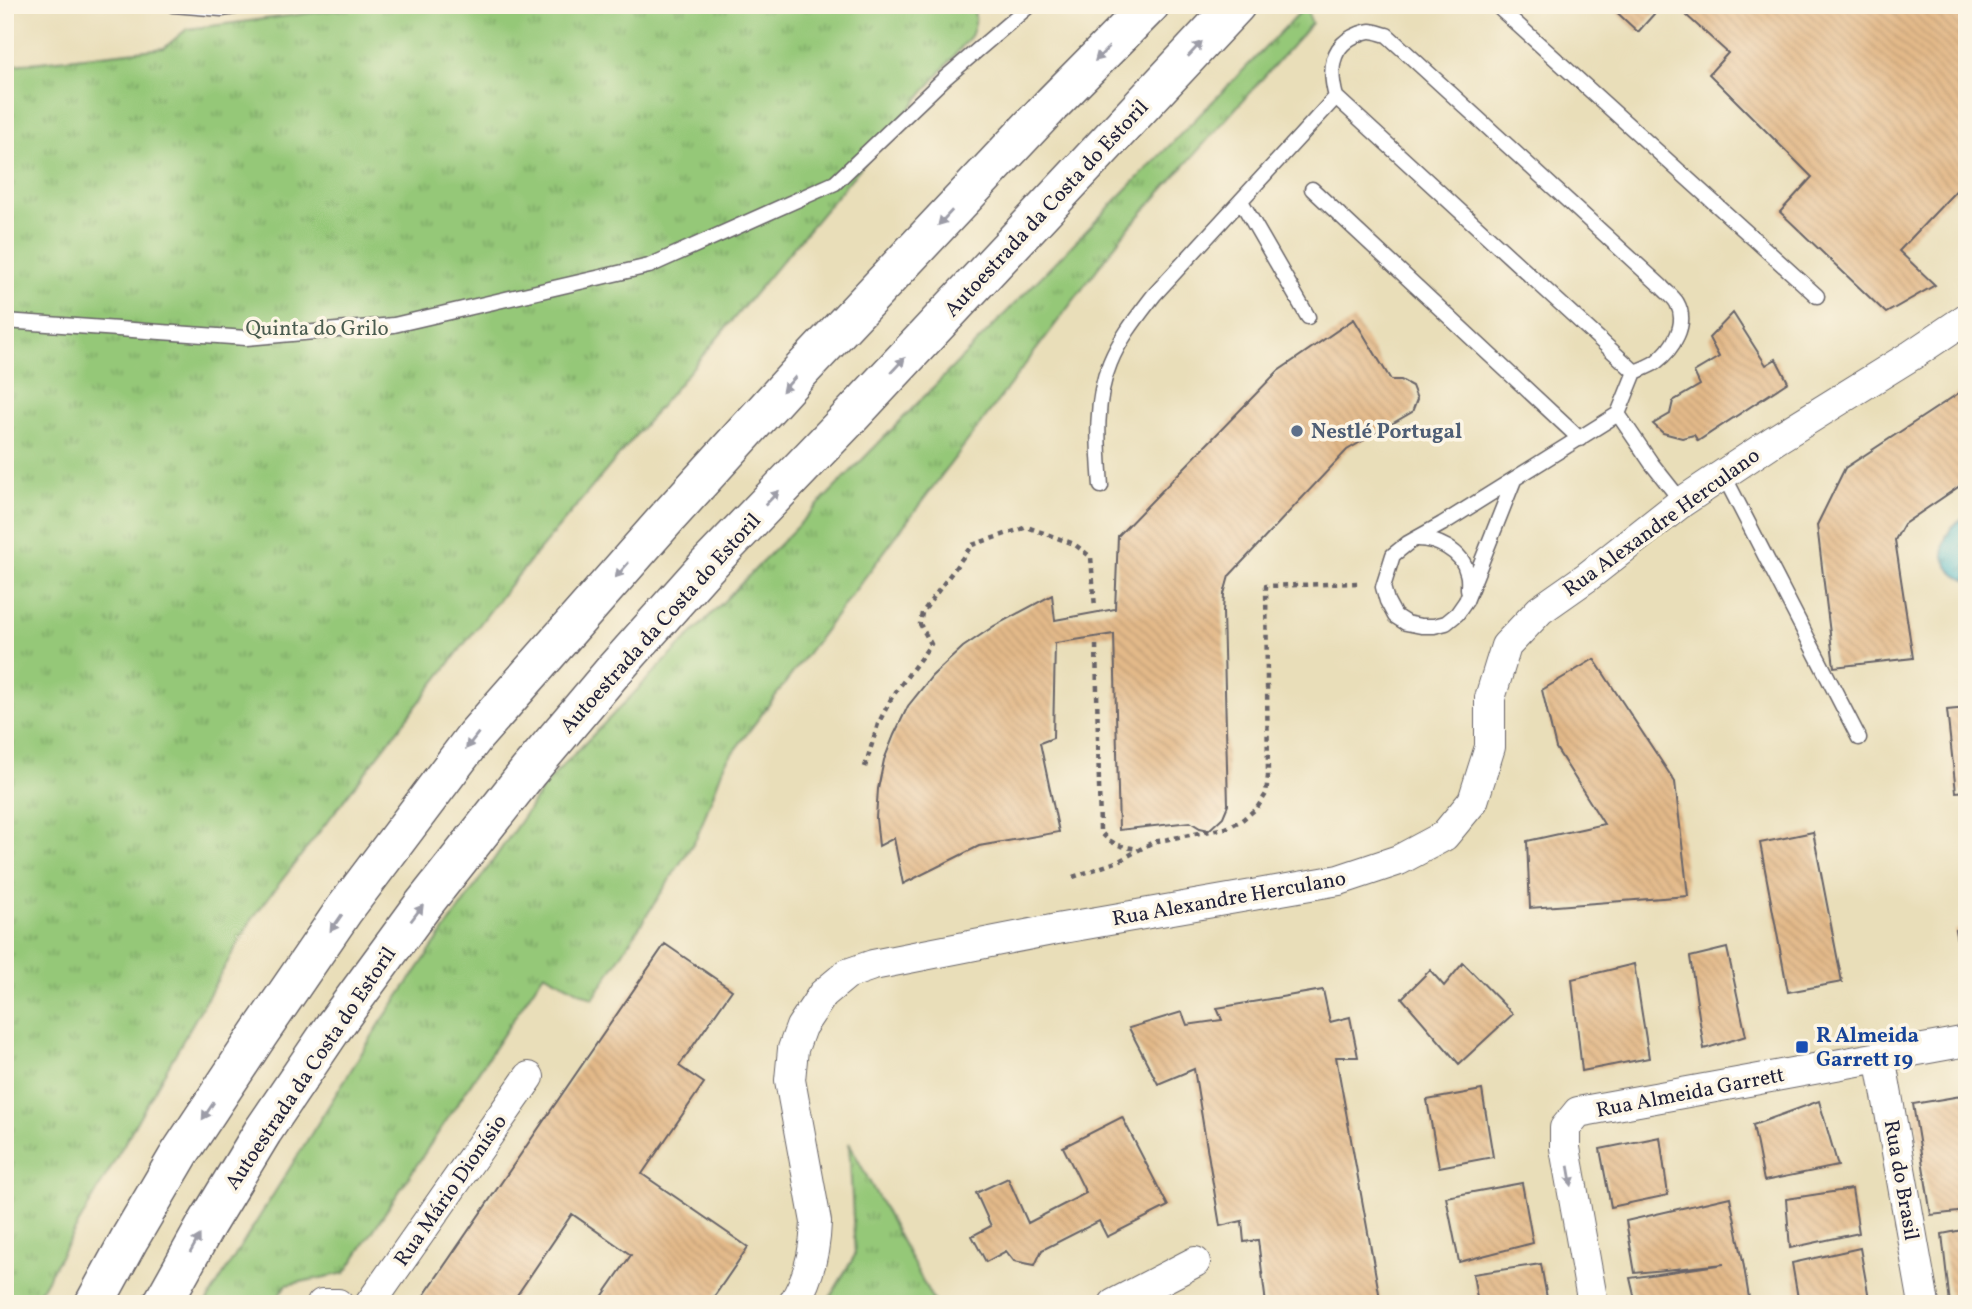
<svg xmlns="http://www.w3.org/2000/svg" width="1972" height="1309" viewBox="0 0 1972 1309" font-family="Vollkorn,serif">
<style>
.grass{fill:url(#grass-tufts);stroke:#5c755a;stroke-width:2}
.water{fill:url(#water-ripples);stroke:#366c80;stroke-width:2}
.building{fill:url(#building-back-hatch)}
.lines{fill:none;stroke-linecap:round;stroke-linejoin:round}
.service-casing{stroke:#686467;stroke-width:17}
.minor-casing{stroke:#686467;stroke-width:32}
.motorway-casing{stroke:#686467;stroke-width:41}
.path{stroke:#686467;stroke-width:4.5;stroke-dasharray:5 5;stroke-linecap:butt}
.service{stroke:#fff;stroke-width:14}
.minor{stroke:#fff;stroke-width:30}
.motorway{stroke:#fff;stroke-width:38}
.oneway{fill:#9c9ca7}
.service-dot{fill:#5c6f8a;stroke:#fcf5e5;stroke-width:2.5}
.transit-dot{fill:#1a4fb4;stroke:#fcf5e5;stroke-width:2.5}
.labels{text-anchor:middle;stroke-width:7;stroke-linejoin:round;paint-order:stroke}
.street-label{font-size:21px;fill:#22223b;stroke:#fcf5e5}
.park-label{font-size:21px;fill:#4a5c50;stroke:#fcf5e5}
.service-label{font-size:21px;font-weight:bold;fill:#4e5e75;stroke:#fcf5e5;text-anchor:start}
.transit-label{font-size:21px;font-weight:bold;fill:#164399;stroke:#fcf5e5;text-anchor:start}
</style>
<defs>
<pattern id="grass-tufts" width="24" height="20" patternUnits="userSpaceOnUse" patternTransform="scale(1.75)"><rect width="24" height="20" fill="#95c878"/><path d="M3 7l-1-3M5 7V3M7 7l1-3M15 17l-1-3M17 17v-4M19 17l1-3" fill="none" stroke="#79a264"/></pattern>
<pattern id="water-ripples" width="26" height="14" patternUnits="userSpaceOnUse" patternTransform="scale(1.75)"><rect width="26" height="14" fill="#4ab6c6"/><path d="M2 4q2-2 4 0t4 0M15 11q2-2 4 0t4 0" fill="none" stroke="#3d94a2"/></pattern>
<pattern id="building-back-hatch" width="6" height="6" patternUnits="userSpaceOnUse" patternTransform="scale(1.75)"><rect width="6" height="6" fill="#e3b989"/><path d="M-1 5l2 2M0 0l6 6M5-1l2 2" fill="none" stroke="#c29f77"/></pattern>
</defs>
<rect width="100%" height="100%" fill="#fcf5e5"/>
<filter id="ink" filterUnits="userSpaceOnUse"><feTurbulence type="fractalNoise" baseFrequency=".0143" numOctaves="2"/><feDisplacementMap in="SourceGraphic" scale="14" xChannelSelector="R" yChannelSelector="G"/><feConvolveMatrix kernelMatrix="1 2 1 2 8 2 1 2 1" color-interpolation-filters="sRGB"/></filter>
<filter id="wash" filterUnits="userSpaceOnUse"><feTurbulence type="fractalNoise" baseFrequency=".00686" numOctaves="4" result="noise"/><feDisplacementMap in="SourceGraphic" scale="28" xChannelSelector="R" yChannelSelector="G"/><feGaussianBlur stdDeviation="1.57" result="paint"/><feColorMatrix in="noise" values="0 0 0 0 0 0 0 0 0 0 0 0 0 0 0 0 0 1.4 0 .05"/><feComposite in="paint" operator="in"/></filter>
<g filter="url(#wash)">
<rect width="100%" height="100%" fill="#e9deb9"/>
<path class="grass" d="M373 5H972C977 16 976 25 971 36L510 585 252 919 33 1304H5V66L164 48 187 29Z
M1305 7 1312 23 1125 232 725 763 697 837 593 999 544 973 345 1273 286 1285 273 1304H205L381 1022 548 781Z
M849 1143 935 1304H826L855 1255Z"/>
<path class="water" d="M1967 516V581C1934 568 1937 531 1967 516Z"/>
<g id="blocks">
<path class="building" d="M1609 5H1662L1638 32Z
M1675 5H1770L1771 7 1773 5H1967V179L1899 251 1935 285 1886 313 1780 212 1812 177 1709 74 1728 53Z
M1733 313 1766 365 1776 359 1788 382 1698 441 1694 435 1682 438 1663 433 1653 424 1670 414 1673 401 1700 385 1694 372 1719 357 1709 338Z
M1354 319 1391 380H1401L1412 386 1417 399 1412 412 1347 450 1229 576 1224 594 1223 612 1228 805 1223 817 1209 830 1200 828 1190 822 1119 830 1114 634 1055 643 1053 738 1040 743 1059 832 979 846 903 884 894 838 879 846 876 818 878 789 884 760 894 735 908 706 932 676 963 647 994 626 1052 595 1055 620 1115 609 1118 536 1278 371Z
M1965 389 1967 481 1904 524 1895 540 1913 658 1834 667 1817 525 1845 468Z
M1594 659 1675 782 1688 896 1530 908 1527 841 1604 824 1556 748 1542 690Z
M1967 708V791L1956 792 1947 710Z
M1813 832 1842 982 1788 992 1760 843Z
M1967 929V982H1965L1955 930Z
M665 944 732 990 679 1066 704 1083 642 1174 748 1247 709 1304H597L631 1255 572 1214 511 1304H418Z
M1727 948 1746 1036 1704 1049 1690 957Z
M1463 963 1513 1014 1459 1064 1402 998 1430 970 1444 986Z
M1634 964 1649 1058 1582 1071 1572 979Z
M1323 990 1330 1022 1350 1017 1358 1057H1336L1381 1304H1266L1258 1240 1244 1242 1242 1221 1220 1226 1194 1069 1158 1084 1129 1028 1182 1012 1187 1025 1222 1020 1217 1008Z
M1482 1090 1493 1157 1439 1167 1427 1100Z
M1967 1095V1211L1931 1215 1913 1104Z
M1819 1101 1838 1166 1764 1181 1753 1125Z
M1122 1117 1168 1206 1107 1237 1099 1221 1042 1250 1035 1265 1014 1261 1006 1251 986 1262 972 1236 991 1226 976 1193 1008 1178 1028 1223 1086 1193 1063 1147Z
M1660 1137 1668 1195 1611 1207 1600 1149Z
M1522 1183 1533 1243 1459 1262 1446 1197Z
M1852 1189 1859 1233 1790 1248 1786 1199Z
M1730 1197 1743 1261 1750 1304H1636L1630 1278 1724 1264 1635 1273 1626 1221Z
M1967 1229V1304H1950L1942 1234Z
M1860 1248 1870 1304H1799L1792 1263Z
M1541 1264 1548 1304H1478L1473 1274Z"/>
</g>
</g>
<g filter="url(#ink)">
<use href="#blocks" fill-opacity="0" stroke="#686467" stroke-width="2"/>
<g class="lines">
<defs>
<path id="service" d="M173 5 222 9 247 5
M1496 5 1817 296
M1336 97C1329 71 1330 45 1359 34 1362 33 1367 31 1370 31 1375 31 1382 34 1387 35L1662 287C1666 292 1674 297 1677 303 1689 324 1672 350 1656 362 1650 366 1642 369 1635 372
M1312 189 1580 439
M1241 201 1308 317
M5 321 246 338 394 325 649 266 835 183 945 78 1030 5
M1723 474 1859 738
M1514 480 1466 601 1457 614 1446 623 1434 626H1421L1406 623 1395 616 1387 601 1383 587 1393 555 1408 543 1442 524 1618 414 1652 464 1682 502
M1101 486C1098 446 1094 401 1110 363 1120 338 1138 316 1154 295L1336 97 1635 372 1618 414
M1415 539C1435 538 1463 551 1467 573 1469 578 1468 584 1468 589"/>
<path id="minor" d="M1880 1056 1924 1304
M322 1304H338
M370 1304 529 1077
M793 1304C809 1279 815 1252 816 1222L790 1080 793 1049 801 1027 823 994 847 974 873 965 1057 929 1339 880 1399 860 1444 836 1473 801 1490 747V698L1506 646 1540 610 1587 577 1682 502 1775 440 1912 355 1967 318
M1114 1304 1195 1262
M1593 1304 1565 1148V1128L1578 1112 1967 1041"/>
<path id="motorway" d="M94 1304 130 1238 180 1153 259 1034 344 910 475 736 667 518 798 374 1052 104 1150 5
M162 1304 206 1225 263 1131 332 1029 423 905 528 772 614 670 705 568 852 415 1236 5"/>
</defs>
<use href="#service" class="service-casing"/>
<use href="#minor" class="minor-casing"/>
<use href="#motorway" class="motorway-casing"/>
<path class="path" d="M1096 645 1100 831C1111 845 1122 847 1139 849
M865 767 878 724 892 697 931 644 920 624 922 613 972 545 1027 527 1074 544 1091 557 1095 608
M1073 877 1119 861 1153 842 1226 828 1242 820 1257 808 1266 794 1268 776 1266 586 1358 583"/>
<use href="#service" class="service"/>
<use href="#minor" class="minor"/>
<use href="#motorway" class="motorway"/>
</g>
<defs><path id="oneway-solid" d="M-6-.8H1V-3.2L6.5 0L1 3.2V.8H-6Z" transform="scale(1.75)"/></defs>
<g class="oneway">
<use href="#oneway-solid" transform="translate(1195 49) rotate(-47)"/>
<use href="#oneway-solid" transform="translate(1102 54) rotate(135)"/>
<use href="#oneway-solid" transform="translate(945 218) rotate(133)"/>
<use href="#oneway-solid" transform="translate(898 365) rotate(-47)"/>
<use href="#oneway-solid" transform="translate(789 384) rotate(132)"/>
<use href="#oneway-solid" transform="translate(772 498) rotate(-46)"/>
<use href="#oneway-solid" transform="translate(622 570) rotate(131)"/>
<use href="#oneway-solid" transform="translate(472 741) rotate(128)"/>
<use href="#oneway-solid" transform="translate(417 913) rotate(-53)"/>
<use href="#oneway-solid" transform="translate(336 923) rotate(125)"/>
<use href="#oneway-solid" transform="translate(208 1111) rotate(124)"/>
<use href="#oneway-solid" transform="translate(1570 1176) rotate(80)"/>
<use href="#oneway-solid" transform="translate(195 1244) rotate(-61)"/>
</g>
</g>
<circle class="service-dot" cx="1297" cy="431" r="7"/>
<rect class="transit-dot" x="1795" y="1040" width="14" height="14" rx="3.5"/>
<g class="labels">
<g class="street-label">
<text transform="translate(1046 208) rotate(-47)" y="7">Autoestrada da Costa do Estoril</text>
<text transform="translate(1661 522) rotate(-36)" y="7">Rua Alexandre Herculano</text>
<text transform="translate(660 623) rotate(-48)" y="7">Autoestrada da Costa do Estoril</text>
<text transform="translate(1229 898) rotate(-10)" y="7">Rua Alexandre Herculano</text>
<text transform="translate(310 1068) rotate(-56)" y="7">Autoestrada da Costa do Estoril</text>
<text transform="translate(1690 1092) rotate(-11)" y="7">Rua Almeida Garrett</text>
<text transform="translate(1902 1180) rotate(80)" y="7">Rua do Brasil</text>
<text transform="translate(450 1190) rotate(-55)" y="7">Rua Mário Dionísio</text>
</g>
<g class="park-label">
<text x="317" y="335">Quinta do Grilo</text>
</g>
<g class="service-label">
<text x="1311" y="438">Nestlé Portugal</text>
</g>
<g class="transit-label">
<text x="1816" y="1042">R Almeida<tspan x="1816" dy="24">Garrett 19</tspan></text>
</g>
</g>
<rect width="1972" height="1309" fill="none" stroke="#fcf5e5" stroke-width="28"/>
</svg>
